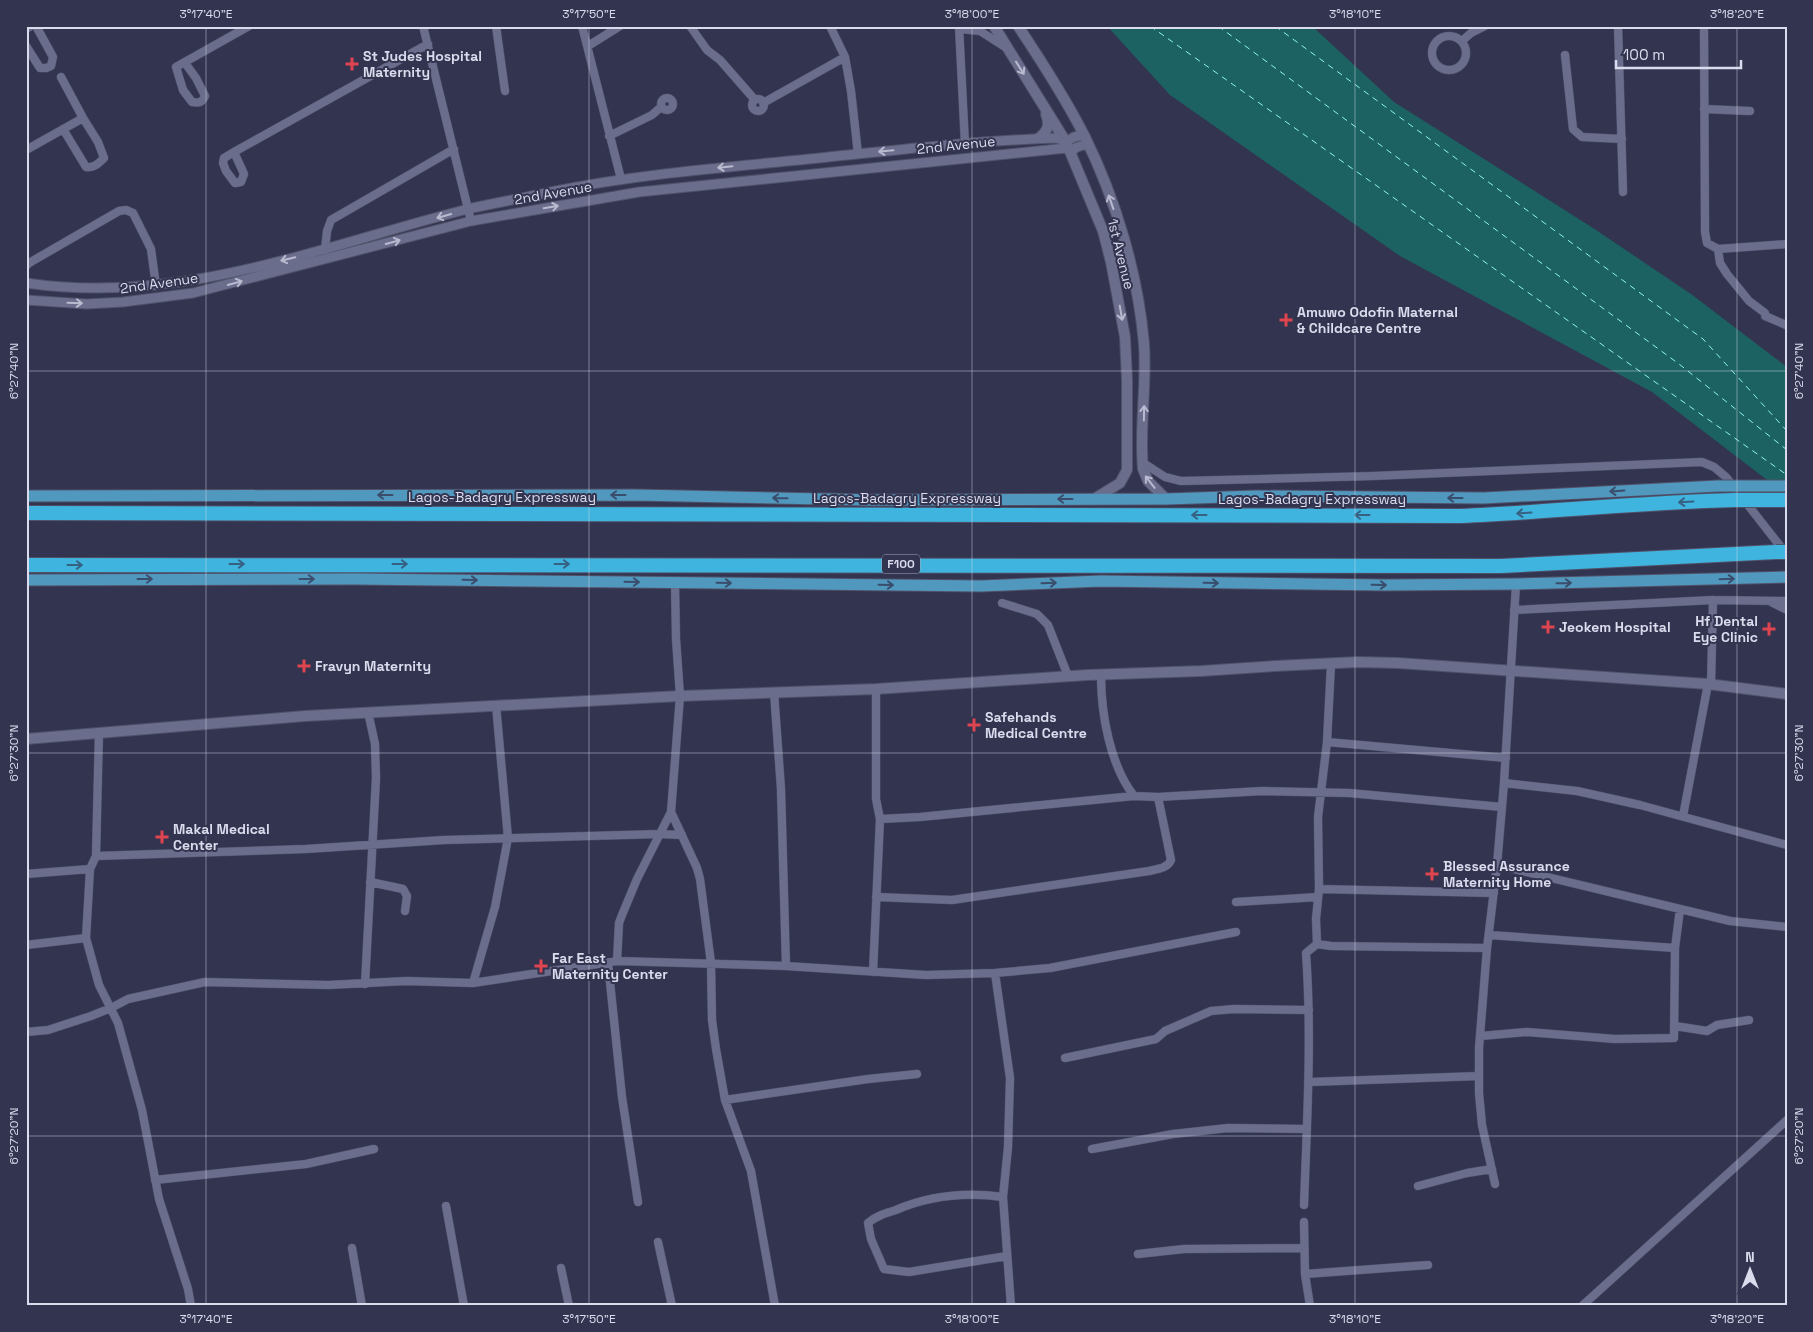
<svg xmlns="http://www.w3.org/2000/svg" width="1813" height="1332" viewBox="0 0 1813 1332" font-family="'Space Grotesk',sans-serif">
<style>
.water{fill:#1c6262}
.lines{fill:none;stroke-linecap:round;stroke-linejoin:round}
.ferry{stroke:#8df4f5;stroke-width:1;stroke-dasharray:6 5;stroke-linecap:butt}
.minor-casing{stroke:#505169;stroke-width:9}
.tertiary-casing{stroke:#505169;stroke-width:11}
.secondary-casing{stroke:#505169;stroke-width:12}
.primary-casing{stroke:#505169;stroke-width:13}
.motorway-casing{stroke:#505169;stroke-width:16}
.minor{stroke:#6b6d8c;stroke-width:8}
.tertiary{stroke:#6b6d8c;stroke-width:9}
.secondary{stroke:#6b6d8c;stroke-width:10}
.primary{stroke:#5198be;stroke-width:11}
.motorway{stroke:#3fb4df;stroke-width:14}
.primary-bridge-casing{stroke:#505169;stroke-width:13;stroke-linecap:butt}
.motorway-bridge-casing{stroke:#505169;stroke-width:16;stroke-linecap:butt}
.primary-bridge{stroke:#5198be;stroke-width:11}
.motorway-bridge{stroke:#3fb4df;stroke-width:14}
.oneway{stroke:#b9bad0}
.oneway2{stroke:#3a4d6c}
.oneway3{stroke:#376182}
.ticks{fill:none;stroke:#dadbed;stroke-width:1;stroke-opacity:0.45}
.health-dot{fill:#e0444e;stroke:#333450;stroke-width:2}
.labels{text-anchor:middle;stroke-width:4;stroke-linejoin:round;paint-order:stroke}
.shield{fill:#333450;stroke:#a8a9be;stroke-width:1}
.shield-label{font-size:12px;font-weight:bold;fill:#dadbed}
.poi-label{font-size:14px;font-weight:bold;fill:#dadbed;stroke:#333450;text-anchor:start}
.street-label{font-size:14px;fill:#dadbed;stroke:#333450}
.neatline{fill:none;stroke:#dadbed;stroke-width:2}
.ticks-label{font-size:12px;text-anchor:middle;fill:#dadbed}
</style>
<rect width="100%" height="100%" fill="#333450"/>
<path class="water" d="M1107 26H1312L1394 102 1593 228 1691 294 1787 367V499L1775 486 1652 392 1400 256 1170 95Z"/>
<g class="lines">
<path class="ferry" d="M1150 26 1787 475
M1218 26 1679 364 1787 450
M1275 26 1703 339 1787 431"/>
<defs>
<path id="minor" d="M423 26 471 221
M496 26 505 91
M582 26 621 179
M690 26 707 50 720 60 755 100
M830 26 845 57 851 91 858 154
M959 26 965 144
M1618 26 1623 192
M1704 26 1705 232 1707 243 1718 249 1787 244
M26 29 31 26
M960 29 980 31 1005 47
M1432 53a17 17 0 1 1 34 0a17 17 0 1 1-34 0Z
M1462 41 1471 33 1485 26
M26 46 40 68H46L51 66 53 57 36 26
M588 46 620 26
M1565 55 1573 129 1582 137 1622 139
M185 63 196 78 205 96C202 103 199 103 192 102L183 90 176 67 249 26
M61 77 83 118
M661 104a6 6 0 1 1 12 0a6 6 0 1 1-12 0Z
M752 105a6 6 0 1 1 12 0a6 6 0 1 1-12 0Z
M763 103 845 57
M1704 109 1750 111
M609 136 652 115 661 107
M26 150 83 118 98 142 104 158C98 164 94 168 86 167L63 129
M234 152 244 174 241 182 235 183 226 171 223 163 224 158 234 152 428 44
M1718 249 1720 263 1727 274 1749 301 1765 313V316L1786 325
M325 250 327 231 331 220 454 149
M26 266 29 263 119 211 126 210 133 213 151 249 156 286
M1142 462 1165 477 1181 481 1373 476 1702 462 1714 467 1726 477 1784 551
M675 583 676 639 680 696 671 812 697 868 700 879 711 963 712 1020 716 1049 725 1100 751 1171 775 1306
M1771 602 1787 610
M1002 603 1037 614 1048 625 1068 676
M1514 610 1713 600 1787 601
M1101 675C1101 714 1110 765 1134 796
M1711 685 1713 600
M774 692 781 789 786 966
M99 732 96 856 90 869 86 938 99 985 118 1023 142 1110 159 1199 188 1289 191 1306
M1327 742 1506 758
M1504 783 1577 791 1640 805 1787 845
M1158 797 1262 791 1349 793 1502 807
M1683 816 1708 684
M96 856 306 849 444 840 660 834 682 835
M1497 865 1730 921 1787 927
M26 874 90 869
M370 882 403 889 407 896 405 911
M1319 889 1494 893
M876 897 952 900 1149 871C1158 869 1168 868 1171 860L1158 797 1134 796 920 817 880 819
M1236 902 1318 897
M1489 935 1675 948
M1317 944 1331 946 1487 948
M26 945 86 938
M617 961 619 923 622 915 637 879 671 812
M608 963 622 1097 638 1202
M873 972 880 819 876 799V689
M995 973 1010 1078 1008 1147 1003 1197 1011 1306
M473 983 495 907 508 838 496 705
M365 984 376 778 375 744 368 712
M1675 1026 1707 1031 1717 1025 1749 1020
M26 1032 48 1030 91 1016 111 1008 128 999 205 982 328 985 406 981 473 983 617 961 786 966 926 975 995 973 1050 968 1236 932
M1481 1036 1527 1032 1615 1039 1674 1038 1675 948 1680 909
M1065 1058 1156 1039 1165 1031 1211 1011 1234 1009 1309 1010
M1310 1082 1479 1076
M725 1100 868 1079 917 1074
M1092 1149 1173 1134 1228 1128 1307 1129
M155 1180 306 1164 374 1149
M1495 1184 1482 1125 1479 1093V1048L1487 948 1497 865 1504 783 1516 584
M1418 1186 1467 1173 1492 1169
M1003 1197C966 1192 931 1195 896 1210 886 1213 876 1216 868 1223L871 1239 884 1269 909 1272 1007 1256
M1304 1205C1307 1121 1312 1037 1306 953L1317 944 1316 919 1319 889 1318 817 1327 742 1331 664
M446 1206 464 1306
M1304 1222 1305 1274 1310 1306
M658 1242 672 1306
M352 1248 362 1306
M1138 1254 1184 1249 1303 1248
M561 1268 569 1306
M1305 1274 1428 1265
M1582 1306 1787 1120"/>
<path id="tertiary" d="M26 283C182 306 321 246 468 209 495 203 523 198 550 192 633 175 716 168 800 160 886 151 971 141 1057 138L1066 142 1074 137 1084 135
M26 300 87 304 123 302 193 293 471 221 639 192 1067 148 1070 152 1077 147 1088 144"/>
<path id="secondary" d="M994 26 1066 142 1103 231 1111 262 1125 337 1127 380V470L1120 483 1094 499
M1018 26C1042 62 1066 99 1085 137 1116 200 1138 274 1144 344 1147 386 1139 428 1143 469L1148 481 1166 499
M1039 138C1048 131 1050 125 1046 114
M26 739 305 716 680 696 876 689 1087 675 1201 671 1275 666 1358 662 1398 663 1708 684 1787 694"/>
<path id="primary" d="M26 496 635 495 871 500 1166 499 1256 496 1484 498 1718 486
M26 580 355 579 981 586 1101 581 1385 585 1516 584 1787 577"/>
<path id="motorway" d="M26 513 1461 516C1553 512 1644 502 1735 500
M26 565 1501 566 1776 552"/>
</defs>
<use href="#minor" class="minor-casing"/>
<use href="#tertiary" class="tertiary-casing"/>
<use href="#secondary" class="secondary-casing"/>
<use href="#primary" class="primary-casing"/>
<use href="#motorway" class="motorway-casing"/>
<use href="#minor" class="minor"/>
<use href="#tertiary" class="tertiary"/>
<use href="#secondary" class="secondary"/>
<use href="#primary" class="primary"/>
<use href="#motorway" class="motorway"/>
<defs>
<path id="primary-bridge" d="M1718 486H1787"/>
<path id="motorway-bridge" d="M1735 500H1787
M1776 552H1787"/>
</defs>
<use href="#primary-bridge" class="primary-bridge-casing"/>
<use href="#motorway-bridge" class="motorway-bridge-casing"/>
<use href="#primary-bridge" class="primary-bridge"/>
<use href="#motorway-bridge" class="motorway-bridge"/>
</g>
<defs><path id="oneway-shaft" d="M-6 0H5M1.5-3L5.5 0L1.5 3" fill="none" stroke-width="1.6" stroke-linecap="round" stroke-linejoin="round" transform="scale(1.25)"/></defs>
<g class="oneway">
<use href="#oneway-shaft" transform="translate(1020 68) rotate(58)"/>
<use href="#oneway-shaft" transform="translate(886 151) rotate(175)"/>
<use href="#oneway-shaft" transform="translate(725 167) rotate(174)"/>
<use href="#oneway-shaft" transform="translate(1111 202) rotate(-109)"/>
<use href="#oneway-shaft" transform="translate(551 207) rotate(-9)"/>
<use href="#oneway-shaft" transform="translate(444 216) rotate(164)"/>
<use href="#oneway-shaft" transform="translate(393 242) rotate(-15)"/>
<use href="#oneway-shaft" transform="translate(288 259) rotate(166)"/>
<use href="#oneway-shaft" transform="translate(235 283) rotate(-15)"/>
<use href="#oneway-shaft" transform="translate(75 303) rotate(2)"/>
<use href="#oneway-shaft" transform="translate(1121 313) rotate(80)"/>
<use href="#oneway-shaft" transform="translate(1144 413) rotate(-89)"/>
<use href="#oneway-shaft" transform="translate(1150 482) rotate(-128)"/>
</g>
<g class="oneway2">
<use href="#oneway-shaft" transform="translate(1617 491) rotate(176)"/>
<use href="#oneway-shaft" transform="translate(385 495) rotate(180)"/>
<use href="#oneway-shaft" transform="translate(618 495) rotate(-180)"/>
<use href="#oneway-shaft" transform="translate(780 498) rotate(-179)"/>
<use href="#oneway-shaft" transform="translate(1455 498) rotate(-180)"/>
<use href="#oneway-shaft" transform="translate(1065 499) rotate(180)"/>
<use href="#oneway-shaft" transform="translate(145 579)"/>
<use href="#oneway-shaft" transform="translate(307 579)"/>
<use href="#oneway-shaft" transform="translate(1727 579) rotate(-2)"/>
<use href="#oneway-shaft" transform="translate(470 580) rotate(1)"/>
<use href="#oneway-shaft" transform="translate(632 582) rotate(1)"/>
<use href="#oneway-shaft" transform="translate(724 583) rotate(1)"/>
<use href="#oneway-shaft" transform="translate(1049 583) rotate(-2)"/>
<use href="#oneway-shaft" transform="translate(1211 583) rotate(1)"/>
<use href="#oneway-shaft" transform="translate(1564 583) rotate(-1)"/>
<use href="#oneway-shaft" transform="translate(886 585) rotate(1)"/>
<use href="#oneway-shaft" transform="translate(1379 585) rotate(1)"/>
</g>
<g class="oneway3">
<use href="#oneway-shaft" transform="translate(1686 502) rotate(177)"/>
<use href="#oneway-shaft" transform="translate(1524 513) rotate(176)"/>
<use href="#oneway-shaft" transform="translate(1199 515) rotate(-180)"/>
<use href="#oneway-shaft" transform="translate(1362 515) rotate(-180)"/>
<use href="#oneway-shaft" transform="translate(237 564)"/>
<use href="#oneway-shaft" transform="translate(400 564)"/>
<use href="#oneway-shaft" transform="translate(562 564)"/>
<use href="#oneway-shaft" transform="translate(75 565)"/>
</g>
<path class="ticks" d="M206 26V1306M589 26V1306M972 26V1306M1355 26V1306M1737 26V1306M26 371H1787M26 753H1787M26 1136H1787"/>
<g class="health-dot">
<path d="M349.5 56.5h5v5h5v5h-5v5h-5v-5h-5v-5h5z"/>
<path d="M1283.5 312.5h5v5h5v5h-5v5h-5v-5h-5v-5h5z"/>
<path d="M1545.5 619.5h5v5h5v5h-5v5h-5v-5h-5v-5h5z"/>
<path d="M1766.5 621.5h5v5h5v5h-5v5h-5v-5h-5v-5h5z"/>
<path d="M301.5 658.5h5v5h5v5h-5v5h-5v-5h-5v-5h5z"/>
<path d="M971.5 717.5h5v5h5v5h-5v5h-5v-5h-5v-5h5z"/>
<path d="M159.5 829.5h5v5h5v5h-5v5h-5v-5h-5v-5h5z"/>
<path d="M1429.5 866.5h5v5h5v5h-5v5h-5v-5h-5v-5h5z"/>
<path d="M538.5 958.5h5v5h5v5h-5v5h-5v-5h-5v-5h5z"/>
</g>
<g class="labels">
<rect class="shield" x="882" y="554.5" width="38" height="19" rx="4"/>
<g class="shield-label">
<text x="901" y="568">F100</text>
</g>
<g class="poi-label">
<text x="363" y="61">St Judes Hospital<tspan x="363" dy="16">Maternity</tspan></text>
<text x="1297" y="317">Amuwo Odofin Maternal<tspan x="1297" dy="16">&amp; Childcare Centre</tspan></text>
<text x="1758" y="626" text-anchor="end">Hf Dental<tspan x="1758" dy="16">Eye Clinic</tspan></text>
<text x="1559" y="632">Jeokem Hospital</text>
<text x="315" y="671">Fravyn Maternity</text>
<text x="985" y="722">Safehands<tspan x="985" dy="16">Medical Centre</tspan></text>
<text x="173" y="834">Makal Medical<tspan x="173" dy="16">Center</tspan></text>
<text x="1443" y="871">Blessed Assurance<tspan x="1443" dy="16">Maternity Home</tspan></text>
<text x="552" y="963">Far East<tspan x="552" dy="16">Maternity Center</tspan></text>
</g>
<g class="street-label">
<text transform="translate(956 145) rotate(-6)" y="5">2nd Avenue</text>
<text transform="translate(553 193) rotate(-10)" y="5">2nd Avenue</text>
<text transform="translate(1121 254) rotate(76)" y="5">1st Avenue</text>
<text transform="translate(159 283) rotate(-8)" y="5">2nd Avenue</text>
<text x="502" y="502">Lagos-Badagry Expressway</text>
<text x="907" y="503">Lagos-Badagry Expressway</text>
<text x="1312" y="504">Lagos-Badagry Expressway</text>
</g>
</g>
<rect width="1813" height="1332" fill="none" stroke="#333450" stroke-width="55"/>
<g transform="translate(1750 1270)" stroke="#333450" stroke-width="4" paint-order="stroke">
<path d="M0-4L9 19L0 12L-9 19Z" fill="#dadbed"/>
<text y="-8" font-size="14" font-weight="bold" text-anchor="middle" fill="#dadbed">N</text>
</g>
<path d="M1616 60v8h125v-8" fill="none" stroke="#dadbed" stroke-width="2.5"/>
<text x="1623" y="60" font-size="15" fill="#dadbed" stroke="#333450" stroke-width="4" paint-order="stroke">100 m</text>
<rect x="28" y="28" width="1758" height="1276" class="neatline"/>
<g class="ticks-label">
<text x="206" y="18">3°17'40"E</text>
<text x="589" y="18">3°17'50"E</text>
<text x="972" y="18">3°18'00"E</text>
<text x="1355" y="18">3°18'10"E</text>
<text x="1737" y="18">3°18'20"E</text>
<text transform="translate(14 371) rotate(-90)" y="4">6°27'40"N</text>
<text transform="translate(1799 371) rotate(-90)" y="4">6°27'40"N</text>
<text transform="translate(14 753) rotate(-90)" y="4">6°27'30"N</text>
<text transform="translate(1799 753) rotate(-90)" y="4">6°27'30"N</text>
<text transform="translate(14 1136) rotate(-90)" y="4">6°27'20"N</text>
<text transform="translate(1799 1136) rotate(-90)" y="4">6°27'20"N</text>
<text x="206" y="1323">3°17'40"E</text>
<text x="589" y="1323">3°17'50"E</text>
<text x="972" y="1323">3°18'00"E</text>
<text x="1355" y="1323">3°18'10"E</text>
<text x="1737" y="1323">3°18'20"E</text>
</g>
</svg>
